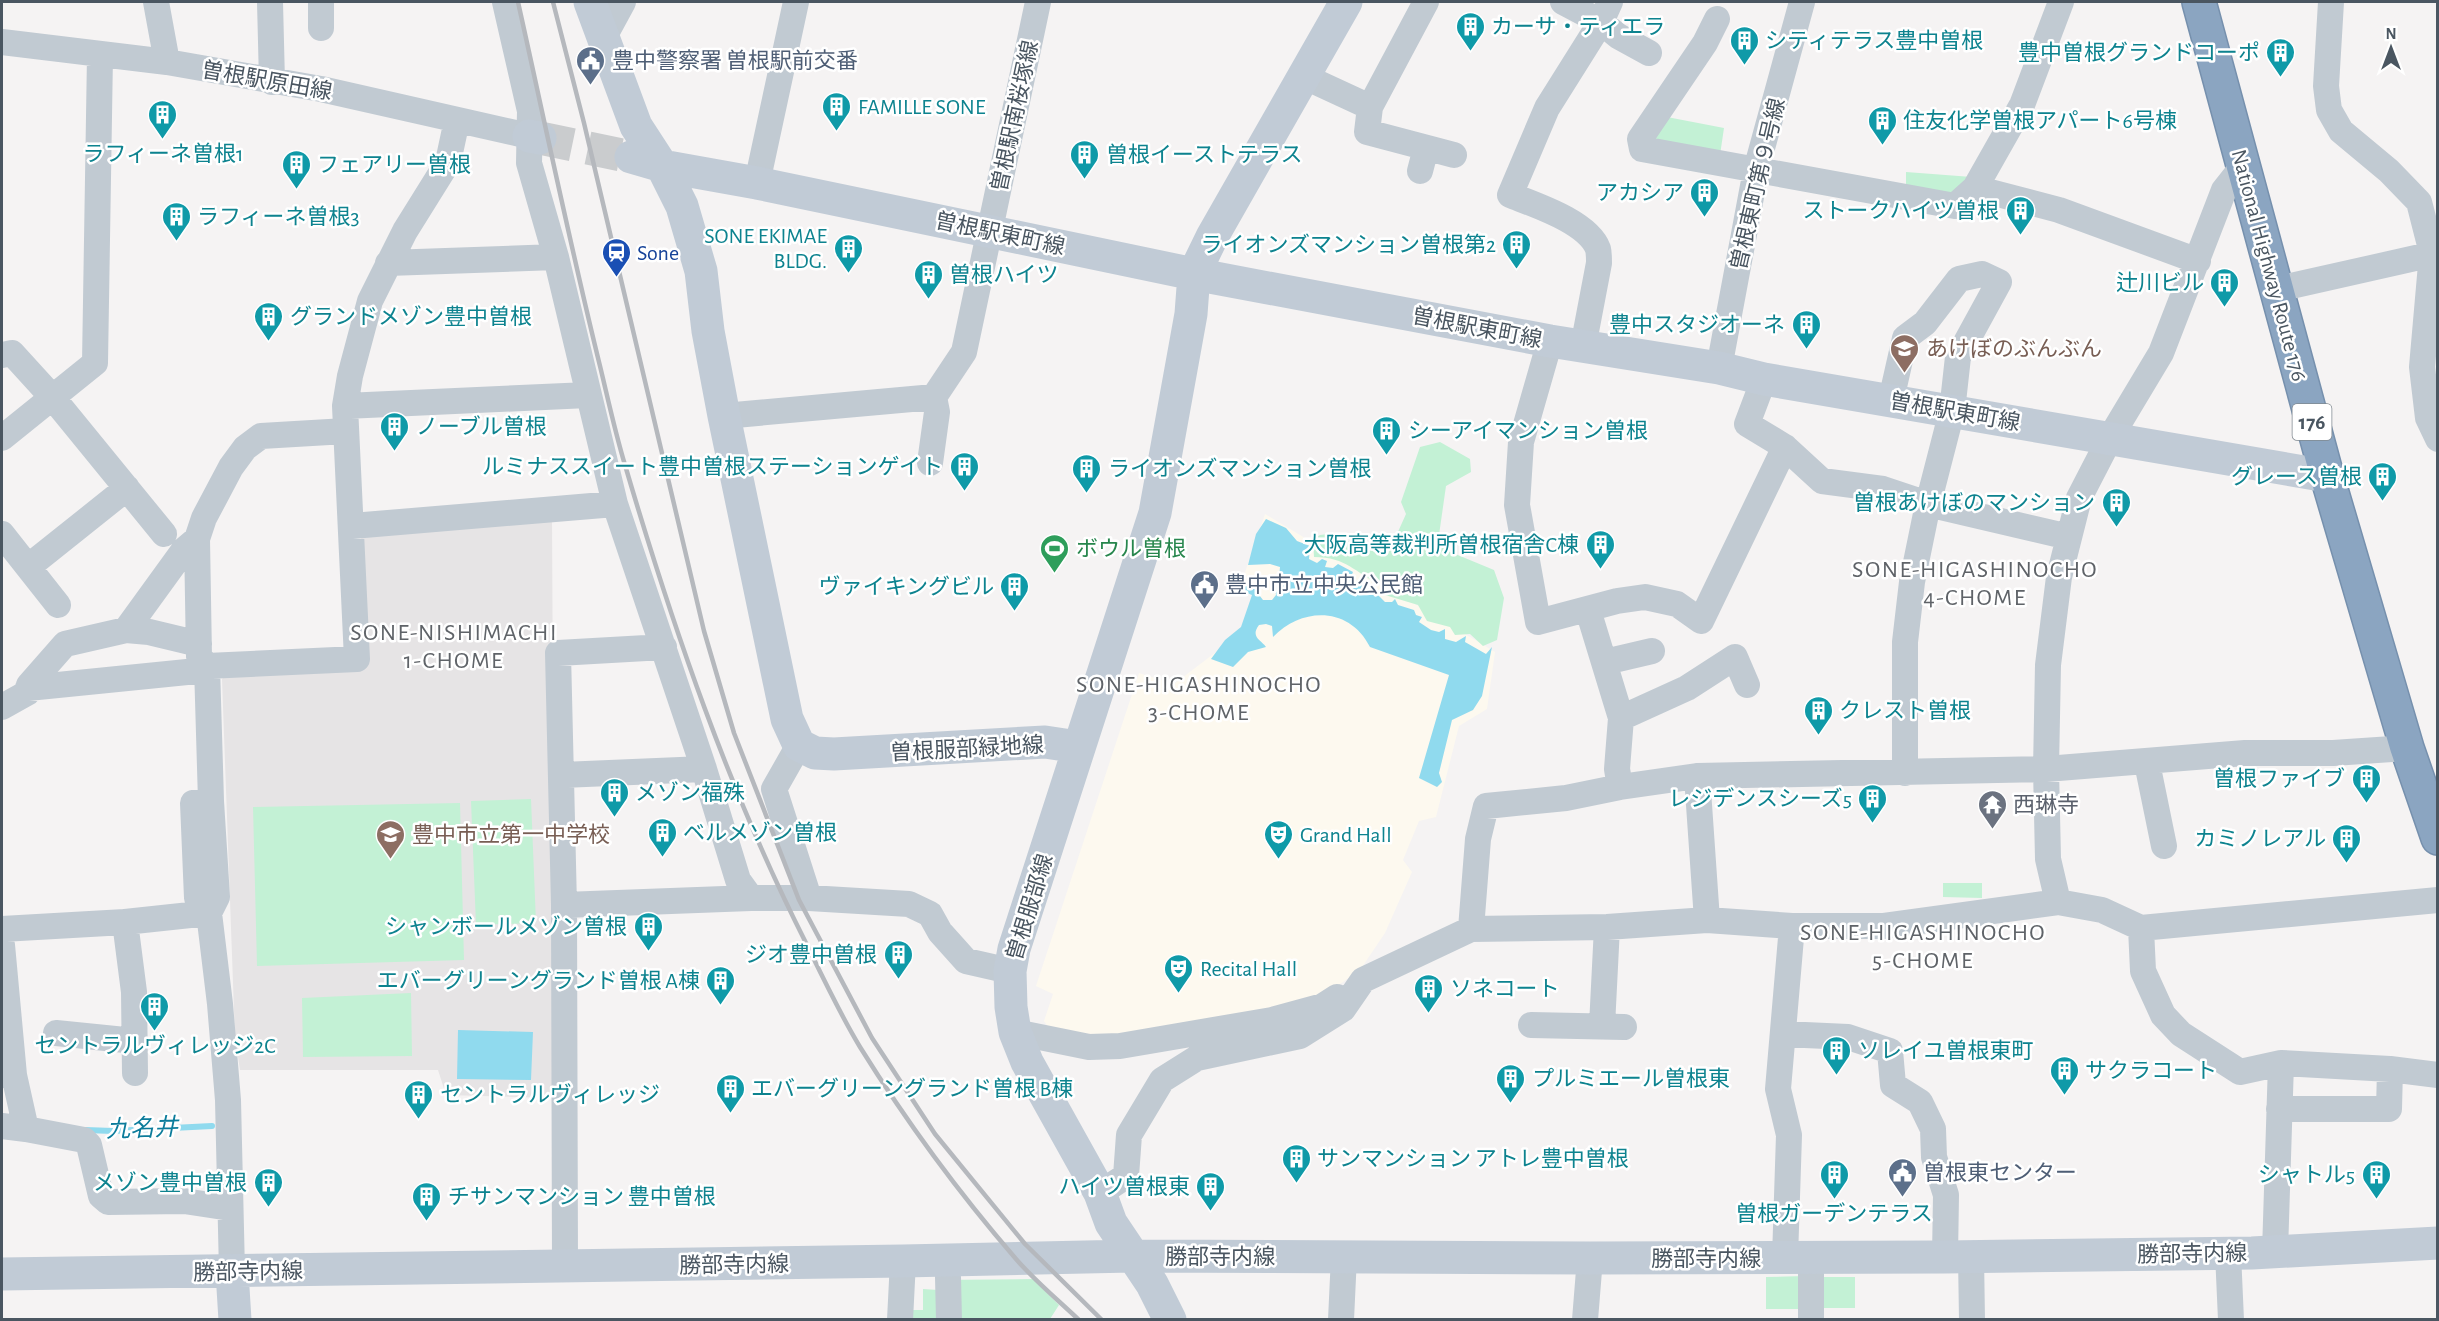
<svg xmlns="http://www.w3.org/2000/svg" width="2439" height="1321" viewBox="0 0 2439 1321" font-family="'Alegreya Sans','Noto Sans JP',sans-serif">
<style>
.commercial{fill:#fdf9ef}
.education{fill:#e6e4e5}
.green{fill:#c3f1d5}
.water{fill:#90daee}
.lines{fill:none;stroke-linecap:round;stroke-linejoin:round}
.stream{stroke:#90daee;stroke-width:6}
.secondary-tunnel{stroke:#caccce;stroke-width:33;stroke-dasharray:33 16;stroke-linecap:butt}
.highway-casing{stroke:#7690ad;stroke-width:36}
.street{stroke:#c1cad2;stroke-width:26}
.secondary{stroke:#c1cbd6;stroke-width:33}
.highway{stroke:#8ba5c1;stroke-width:33}
.rail{stroke:#b5b8bd;stroke-width:4.5}
.labels{text-anchor:middle;stroke-width:5;stroke-linejoin:round;paint-order:stroke}
.shield{fill:#fff;stroke:#808990;stroke-width:1.5}
.shield-label{font-size:21px;font-weight:bold;fill:#4a5661}
.culture-label{font-size:22px;fill:#0d838f;stroke:#fff;text-anchor:start}
.service-label{font-size:22px;fill:#4e5e75;stroke:#fff;text-anchor:start}
.street-label{font-size:22px;fill:#4a5661;stroke:#fff}
.transit-label{font-size:22px;fill:#164399;stroke:#fff;text-anchor:start}
.education-label{font-size:22px;fill:#785e54;stroke:#fff;text-anchor:start}
.leisure-label{font-size:22px;fill:#27864d;stroke:#fff;text-anchor:start}
.worship-label{font-size:22px;fill:#5b616d;stroke:#fff;text-anchor:start}
.neighbourhood-label{font-size:24px;letter-spacing:1.5px;fill:#5f6368;stroke:#fff}
.water-label{font-size:24px;font-style:italic;fill:#0c7c9b;stroke:#fff}
</style>
<rect width="100%" height="100%" fill="#f5f3f3"/>
<path class="commercial" d="M1265 514 1495 652 1487 709 1459 726 1436 817 1419 821 1403 860 1412 872 1385 933 1360 970 1320 998 1113 1039 1049 1028 1044 1021 1053 994 1036 986 1139 673 1174 684 1241 633 1254 591 1240 587Z"/>
<path class="education" d="M552 519 555 1092 549 1098 446 1095 438 1070H240L235 1038 222 679 228 672 366 666 359 541 366 533Z"/>
<path class="green" d="M1667 117 1724 128 1720 155 1652 139Z
M1906 172 1972 177 1959 194 1906 190Z
M1440 442 1470 459 1471 472 1446 486 1439 535 1448 551 1494 570 1504 598 1497 640 1483 646 1470 634 1455 635 1450 627 1427 621 1418 605 1385 595 1381 585C1355 573 1347 557 1314 557L1313 540 1320 535 1328 534 1385 555 1388 554 1406 514 1401 502 1420 447Z
M531 799 536 923 476 925 471 801Z
M460 803 464 960 257 966 253 807Z
M1943 883H1982V898L1943 897Z
M411 993 412 1056 303 1057 302 998Z
M1805 1276 1806 1309H1766V1277Z
M1818 1277H1855V1308H1819Z
M1033 1279 1059 1305 1050 1319 911 1320 912 1310H923V1289L938 1290V1280Z"/>
<path class="water" d="M1266 519 1286 528 1297 541 1310 546 1309 559 1317 563 1322 559 1327 561 1325 567 1333 568 1338 564 1353 572 1350 579 1353 584 1359 583 1363 577 1367 588 1372 590 1376 585V593L1385 602H1392L1395 599 1398 605 1414 610 1416 615 1422 617 1419 622 1431 630 1439 632 1445 629V639L1456 642 1466 636 1465 642 1486 654 1492 647 1482 696 1473 710 1452 720 1439 773 1442 782 1437 787 1419 778 1449 675 1370 647C1350 607 1303 606 1273 637L1272 626 1266 624 1259 625C1250 637 1261 640 1266 647L1248 652 1233 667 1211 659 1225 640 1241 627 1252 595 1240 590 1243 581 1244 584 1256 586V591L1263 600H1272L1276 595 1274 580 1279 578 1280 567 1270 564 1248 565 1256 534Z
M458 1030 533 1032 531 1080 457 1079Z"/>
<g class="lines">
<path class="stream" d="M85 1130 113 1131 212 1126"/>
<path class="secondary-tunnel" d="M540 138 631 157"/>
<defs>
<path id="highway" d="M2199 2 2327 476 2407 748 2438 838"/>
</defs>
<use href="#highway" class="highway-casing"/>
<path class="street" d="M156 2 167 62
M270 2 272 82
M321 2V28
M505 2 530 111 529 163 556 257 615 504 704 769 738 880 751 898
M1563 2 1601 22 1618 36 1649 53
M2331 2 2326 86 2329 110 2341 131 2389 171 2419 202 2432 253 2422 367 2428 418 2438 439
M1717 19 1705 43 1640 139 1642 149 1955 206 1975 188 2022 105 2061 2
M604 37 623 2
M2 42 167 62 321 89 529 136
M1303 76 1370 107 1426 2
M1370 107 1367 132 1454 155
M2243 166 2224 190 2161 353 2110 438 2079 498 2059 577 2048 665 2046 769 2048 859 2058 902 2102 910 2141 928 2143 971 2163 1015 2181 1034 2240 1072 2281 1063 2275 1252
M1420 171 1426 148
M757 183 796 2
M1975 188 2059 210 2198 261
M388 263 556 257
M2278 289 2438 253
M1550 341 1521 442 1517 505 1538 622 1617 601 1645 597 1677 604 1701 621 1785 447
M1583 347 1599 263C1599 259 1599 253 1598 249 1588 222 1535 205 1510 195L1547 108 1601 22 1610 2
M2 355 12 353 53 398 164 534
M1719 368 1756 170 1802 2
M1764 379 1747 424 1785 447 1822 481 1883 489 1928 504 2069 537
M1891 400 1905 338 1925 323 1959 279 1982 274 1999 282 1958 357 1952 411 1928 504 1912 582 1905 642V773
M345 406 588 395
M724 416 934 397 964 352 1038 2
M2 438 95 363 100 55
M930 463 937 412 934 397
M352 526 615 504
M2 534 58 605
M28 567 127 488
M1588 610 1621 718 1617 769 1620 787
M126 630 184 550 197 539
M1605 662 1652 651
M207 666 357 659 345 406 350 376 370 301 405 231 448 162 457 120
M28 688 207 670
M2 707 27 693 29 685 65 644 126 630 149 632 199 644
M1621 718 1687 688 1735 657 1747 685
M799 745 774 789 809 898
M2147 763 2164 846
M562 775 704 769
M1697 776 1707 920
M211 801 207 666 199 657 197 539 204 518 231 467 245 448 261 436 346 431
M211 801 217 897 209 913 197 898 193 803Z
M564 905 751 898H809L909 904 930 914 940 932 966 961 1010 971
M125 922 134 992 135 1073
M2141 928 2438 900
M2 929 125 922 209 913 220 1004 228 1100 232 1272
M1471 929 1478 839 1486 806 1566 798 1620 787 1697 776 2046 769 2245 753H2333L2407 748
M2 945 14 1075H2
M1531 1025 1624 1027
M1602 1026 1607 927
M1015 1032 1089 1047 1120 1046 1272 1020 1323 1006 1337 997
M56 1033 135 1041
M1783 1034 1848 1037 1890 1051 1893 1085 1920 1102 1933 1129 1934 1157 1946 1195 1945 1257
M2281 1063 2390 1069 2438 1075
M14 1075 26 1129 84 1140 89 1145 101 1196 108 1202 184 1201 230 1208
M2279 1109H2389L2390 1069
M2 1126 26 1129
M1100 1193 1126 1176 1129 1135 1162 1080 1197 1058 1300 1036 1343 1009 1363 980 1471 929 1607 927 1707 920 1792 926H1884L2058 902
M2228 1253 2231 1320
M1971 1256 1972 1320
M1785 1258 1789 1135 1778 1089 1792 926
M565 1266 564 905 558 653 664 647
M948 1277 949 1320
M900 1320 903 1261
M1341 1320 1344 1256
M1585 1320 1590 1258
M1811 1320V1258"/>
<path class="secondary" d="M590 2 636 126 662 166 682 206 701 271 708 331 724 416 787 719 799 745 815 753 834 754 1045 742 1078 747
M529 136 540 138
M631 157 662 166 757 183 1194 274 1550 341 1719 368 1764 379 2327 476
M232 1272 235 1320
M2 1274 903 1261 1132 1256 1590 1258 1945 1257 2252 1253 2438 1243
M1170 1320 1152 1284 1111 1223 1100 1193 1027 1062 1015 1032 1011 1007 1010 971 1014 949 1155 513 1191 314 1194 274 1212 237 1346 2"/>
<use href="#highway" class="highway"/>
<path class="rail" d="M518 2C545 123 570 245 600 366 608 399 615 432 625 465 673 628 729 791 806 943 823 978 840 1014 860 1047 906 1121 959 1193 1016 1259 1035 1281 1058 1300 1079 1320
M553 2 584 123 704 631 734 733 799 900 872 1038 935 1134 1025 1244 1102 1320"/>
</g>
<defs>
<symbol id="building-pin" viewBox="-11 -11 22 30"><path d="M0 17L-7.5 6A9.5 9.5 0 1 1 7.5 6Z" fill="#0f9aa8" stroke="#fff"/><path d="M-4-6H4V6H1V3H-1V6H-4ZM-2.5-4.3h1.7v1.8h-1.7ZM.8-4.3h1.7v1.8H.8ZM-2.5-1h1.7V.8h-1.7ZM.8-1h1.7V.8H.8Z" fill="#fff"/></symbol>
<symbol id="civic-pin" viewBox="-11 -11 22 30"><path d="M0 17L-7.5 6A9.5 9.5 0 1 1 7.5 6Z" fill="#5c6f8a" stroke="#fff"/><path d="M-.6-6.5H3V-4.5H.6V-3L4-1V1h2V6H-6V1h2V-1L-.6-3ZM-1.2 2.5V6h2.4V2.5Z" fill="#fff"/></symbol>
<symbol id="station-pin" viewBox="-11 -11 22 30"><path d="M0 17L-7.5 6A9.5 9.5 0 1 1 7.5 6Z" fill="#1a4fb4" stroke="#fff"/><path d="M-3-6H3Q5-6 5-4V2Q5 4 3 4L4.5 6H3L1.5 4h-3L-3 6H-4.5L-3 4Q-5 4-5 2V-4Q-5-6-3-6ZM-3.5-4v3h7v-3ZM-3.5 1v1.5H-2V1ZM2 1v1.5H3.5V1Z" fill="#fff"/></symbol>
<symbol id="school-pin" viewBox="-11 -11 22 30"><path d="M0 17L-7.5 6A9.5 9.5 0 1 1 7.5 6Z" fill="#8d6e63" stroke="#fff"/><path d="M0-5L7-2L0 1L-7-2ZM-4 1L0 2.5L4 1V4Q0 6-4 4Z" fill="#fff"/></symbol>
<symbol id="stadium-pin" viewBox="-11 -11 22 30"><path d="M0 17L-7.5 6A9.5 9.5 0 1 1 7.5 6Z" fill="#2e9e5b" stroke="#fff"/><path d="M0-5a6.5 5 0 1 0 0 10a6.5 5 0 1 0 0-10ZM-3.5-1.8h7v3.6h-7Z" fill="#fff"/></symbol>
<symbol id="temple-pin" viewBox="-11 -11 22 30"><path d="M0 17L-7.5 6A9.5 9.5 0 1 1 7.5 6Z" fill="#6b7280" stroke="#fff"/><path d="M0-6L5-2H3V0L6.5 2.5H4V6H1.5V3h-3V6H-4V2.5H-6.5L-3 0V-2H-5Z" fill="#fff"/></symbol>
<symbol id="theatre-pin" viewBox="-11 -11 22 30"><path d="M0 17L-7.5 6A9.5 9.5 0 1 1 7.5 6Z" fill="#0f9aa8" stroke="#fff"/><path d="M-5-5.5Q0-4 5-5.5V0Q5 5 0 6Q-5 5-5 0ZM-3.3-2.5H-1v1.5H-3.3ZM1-2.5H3.3v1.5H1ZM-2.8 1Q0 5.5 2.8 1Z" fill="#fff"/></symbol>
</defs>
<g fill-rule="evenodd">
<use href="#building-pin" x="1454" y="10" width="33" height="45"/>
<use href="#building-pin" x="1728" y="24" width="33" height="45"/>
<use href="#building-pin" x="2264" y="36" width="33" height="45"/>
<use href="#civic-pin" x="574" y="44" width="33" height="45"/>
<use href="#building-pin" x="820" y="90" width="33" height="45"/>
<use href="#building-pin" x="146" y="98" width="33" height="45"/>
<use href="#building-pin" x="1866" y="104" width="33" height="45"/>
<use href="#building-pin" x="1068" y="138" width="33" height="45"/>
<use href="#building-pin" x="280" y="148" width="33" height="45"/>
<use href="#building-pin" x="1688" y="176" width="33" height="45"/>
<use href="#building-pin" x="2004" y="194" width="33" height="45"/>
<use href="#building-pin" x="160" y="200" width="33" height="45"/>
<use href="#building-pin" x="1500" y="228" width="33" height="45"/>
<use href="#building-pin" x="832" y="232" width="33" height="45"/>
<use href="#station-pin" x="600" y="236" width="33" height="45"/>
<use href="#building-pin" x="912" y="258" width="33" height="45"/>
<use href="#building-pin" x="2208" y="266" width="33" height="45"/>
<use href="#building-pin" x="252" y="300" width="33" height="45"/>
<use href="#building-pin" x="1790" y="308" width="33" height="45"/>
<use href="#school-pin" x="1888" y="332" width="33" height="45"/>
<use href="#building-pin" x="378" y="410" width="33" height="45"/>
<use href="#building-pin" x="1370" y="414" width="33" height="45"/>
<use href="#building-pin" x="948" y="450" width="33" height="45"/>
<use href="#building-pin" x="1070" y="452" width="33" height="45"/>
<use href="#building-pin" x="2366" y="460" width="33" height="45"/>
<use href="#building-pin" x="2100" y="486" width="33" height="45"/>
<use href="#building-pin" x="1584" y="528" width="33" height="45"/>
<use href="#stadium-pin" x="1038" y="532" width="33" height="45"/>
<use href="#civic-pin" x="1188" y="568" width="33" height="45"/>
<use href="#building-pin" x="998" y="570" width="33" height="45"/>
<use href="#building-pin" x="1802" y="694" width="33" height="45"/>
<use href="#building-pin" x="2350" y="762" width="33" height="45"/>
<use href="#building-pin" x="598" y="776" width="33" height="45"/>
<use href="#building-pin" x="1856" y="782" width="33" height="45"/>
<use href="#temple-pin" x="1976" y="788" width="33" height="45"/>
<use href="#building-pin" x="646" y="816" width="33" height="45"/>
<use href="#school-pin" x="374" y="818" width="33" height="45"/>
<use href="#theatre-pin" x="1262" y="818" width="33" height="45"/>
<use href="#building-pin" x="2330" y="822" width="33" height="45"/>
<use href="#building-pin" x="632" y="910" width="33" height="45"/>
<use href="#building-pin" x="882" y="938" width="33" height="45"/>
<use href="#theatre-pin" x="1162" y="952" width="33" height="45"/>
<use href="#building-pin" x="704" y="964" width="33" height="45"/>
<use href="#building-pin" x="1412" y="972" width="33" height="45"/>
<use href="#building-pin" x="138" y="990" width="33" height="45"/>
<use href="#building-pin" x="1820" y="1034" width="33" height="45"/>
<use href="#building-pin" x="2048" y="1054" width="33" height="45"/>
<use href="#building-pin" x="1494" y="1062" width="33" height="45"/>
<use href="#building-pin" x="714" y="1072" width="33" height="45"/>
<use href="#building-pin" x="402" y="1078" width="33" height="45"/>
<use href="#building-pin" x="1280" y="1142" width="33" height="45"/>
<use href="#civic-pin" x="1886" y="1156" width="33" height="45"/>
<use href="#building-pin" x="1818" y="1158" width="33" height="45"/>
<use href="#building-pin" x="2360" y="1158" width="33" height="45"/>
<use href="#building-pin" x="252" y="1166" width="33" height="45"/>
<use href="#building-pin" x="1194" y="1170" width="33" height="45"/>
<use href="#building-pin" x="410" y="1180" width="33" height="45"/>
</g>
<g class="labels">
<rect class="shield" x="2292.5" y="404" width="39" height="36" rx="4.5"/>
<g class="shield-label">
<text x="2312" y="429">176</text>
</g>
<g class="culture-label">
<text x="1491" y="34">カーサ・ティエラ</text>
<text x="1765" y="48">シティテラス豊中曽根</text>
<text x="2260" y="60" text-anchor="end">豊中曽根グランドコーポ</text>
<text x="858" y="114">FAMILLE SONE</text>
<text x="1903" y="128">住友化学曽根アパート6号棟</text>
<text x="163" y="161" text-anchor="middle">ラフィーネ曽根1</text>
<text x="1106" y="162">曽根イーストテラス</text>
<text x="317" y="172">フェアリー曽根</text>
<text x="1684" y="200" text-anchor="end">アカシア</text>
<text x="1999" y="218" text-anchor="end">ストークハイツ曽根</text>
<text x="197" y="224">ラフィーネ曽根3</text>
<text x="827" y="243" text-anchor="end">SONE EKIMAE<tspan x="827" dy="25">BLDG.</tspan></text>
<text x="1496" y="252" text-anchor="end">ライオンズマンション曽根第2</text>
<text x="949" y="282">曽根ハイツ</text>
<text x="2204" y="290" text-anchor="end">辻川ビル</text>
<text x="290" y="324">グランドメゾン豊中曽根</text>
<text x="1785" y="332" text-anchor="end">豊中スタジオーネ</text>
<text x="416" y="434">ノーブル曽根</text>
<text x="1408" y="438">シーアイマンション曽根</text>
<text x="943" y="474" text-anchor="end">ルミナススイート豊中曽根ステーションゲイト</text>
<text x="1108" y="476">ライオンズマンション曽根</text>
<text x="2362" y="484" text-anchor="end">グレース曽根</text>
<text x="2095" y="510" text-anchor="end">曽根あけぼのマンション</text>
<text x="1579" y="552" text-anchor="end">大阪高等裁判所曽根宿舎C棟</text>
<text x="994" y="594" text-anchor="end">ヴァイキングビル</text>
<text x="1839" y="718">クレスト曽根</text>
<text x="2345" y="786" text-anchor="end">曽根ファイブ</text>
<text x="635" y="800">メゾン福殊</text>
<text x="1852" y="806" text-anchor="end">レジデンスシーズ5</text>
<text x="683" y="840">ベルメゾン曽根</text>
<text x="1300" y="842">Grand Hall</text>
<text x="2326" y="846" text-anchor="end">カミノレアル</text>
<text x="627" y="934" text-anchor="end">シャンボールメゾン曽根</text>
<text x="877" y="962" text-anchor="end">ジオ豊中曽根</text>
<text x="1200" y="976">Recital Hall</text>
<text x="700" y="988" text-anchor="end">エバーグリーングランド曽根 A棟</text>
<text x="1450" y="996">ソネコート</text>
<text x="155" y="1053" text-anchor="middle">セントラルヴィレッジ2C</text>
<text x="1858" y="1058">ソレイユ曽根東町</text>
<text x="2085" y="1078">サクラコート</text>
<text x="1532" y="1086">プルミエール曽根東</text>
<text x="751" y="1096">エバーグリーングランド曽根 B棟</text>
<text x="440" y="1102">セントラルヴィレッジ</text>
<text x="1317" y="1166">サンマンション アトレ豊中曽根</text>
<text x="2355" y="1182" text-anchor="end">シャトル5</text>
<text x="247" y="1190" text-anchor="end">メゾン豊中曽根</text>
<text x="1190" y="1194" text-anchor="end">ハイツ曽根東</text>
<text x="448" y="1204">チサンマンション 豊中曽根</text>
<text x="1834" y="1221" text-anchor="middle">曽根ガーデンテラス</text>
</g>
<g class="service-label">
<text x="612" y="68">豊中警察署 曽根駅前交番</text>
<text x="1225" y="592">豊中市立中央公民館</text>
<text x="1923" y="1180">曽根東センター</text>
</g>
<g class="street-label">
<text transform="translate(267 80) rotate(10)" y="8">曽根駅原田線</text>
<text transform="translate(1014 116) rotate(-78)" y="8">曽根駅南桜塚線</text>
<text transform="translate(1757 184) rotate(-77)" y="8">曽根東町第９号線</text>
<text transform="translate(1000 233) rotate(12)" y="8">曽根駅東町線</text>
<text transform="translate(2270 265) rotate(75)" y="8">National Highway Route 176</text>
<text transform="translate(1477 327) rotate(11)" y="8">曽根駅東町線</text>
<text transform="translate(1955 411) rotate(10)" y="8">曽根駅東町線</text>
<text transform="translate(967 748) rotate(-3)" y="8">曽根服部緑地線</text>
<text transform="translate(1029 907) rotate(-73)" y="8">曽根服部線</text>
<text transform="translate(2192 1253) rotate(-1)" y="8">勝部寺内線</text>
<text x="1220" y="1264">勝部寺内線</text>
<text x="1706" y="1266">勝部寺内線</text>
<text transform="translate(734 1264) rotate(-1)" y="8">勝部寺内線</text>
<text transform="translate(248 1271) rotate(-1)" y="8">勝部寺内線</text>
</g>
<g class="transit-label">
<text x="637" y="260">Sone</text>
</g>
<g class="education-label">
<text x="1926" y="356">あけぼのぶんぶん</text>
<text x="412" y="842">豊中市立第一中学校</text>
</g>
<g class="leisure-label">
<text x="1076" y="556">ボウル曽根</text>
</g>
<g class="worship-label">
<text x="2013" y="812">西琳寺</text>
</g>
<g class="neighbourhood-label">
<text x="1975" y="577">SONE-HIGASHINOCHO<tspan x="1975" dy="28">4-CHOME</tspan></text>
<text x="454" y="640">SONE-NISHIMACHI<tspan x="454" dy="28">1-CHOME</tspan></text>
<text x="1199" y="692">SONE-HIGASHINOCHO<tspan x="1199" dy="28">3-CHOME</tspan></text>
<text x="1923" y="940">SONE-HIGASHINOCHO<tspan x="1923" dy="28">5-CHOME</tspan></text>
</g>
<g class="water-label">
<text transform="translate(142 1128) rotate(-2)" y="8">九名井</text>
</g>
</g>
<rect width="2439" height="1321" fill="none" stroke="#4a5661" stroke-width="6"/>
<g transform="translate(2391 48)" stroke="#ffffff" stroke-width="4.5" paint-order="stroke">
<path d="M0-4.5L10 22L0 15L-10 22Z" fill="#4a5661"/>
<text y="-9" font-size="16" font-weight="bold" text-anchor="middle" fill="#4a5661">N</text>
</g>
</svg>
